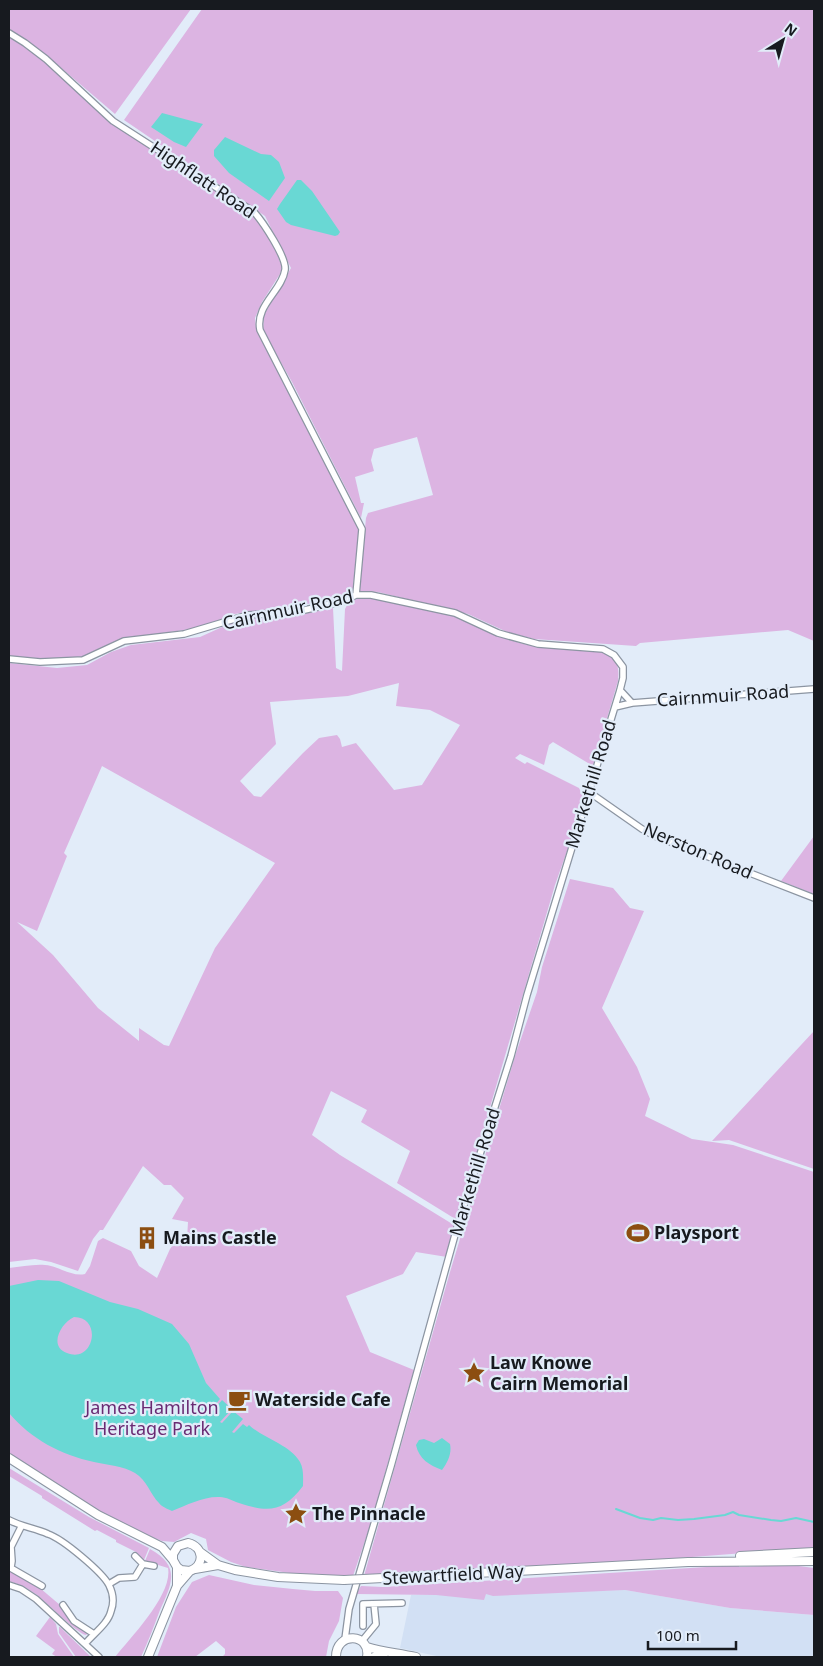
<svg xmlns="http://www.w3.org/2000/svg" width="823" height="1666" viewBox="0 0 823 1666" font-family="'Noto Sans',sans-serif">
<style>
.built{fill:#d2e0f4}
.green{fill:#dcb4e2;fill-rule:evenodd}
.water{fill:#69d8d4;fill-rule:evenodd}
.lines{fill:none;stroke-linecap:round;stroke-linejoin:round}
.stream{stroke:#69d8d4;stroke-width:2}
.street-casing{stroke:#8c95a2;stroke-width:8}
.secondary-casing{stroke:#8c95a2;stroke-width:10}
.street{stroke:#fff;stroke-width:5.5}
.secondary{stroke:#fff;stroke-width:8}
.secondary-bridge-casing{stroke:#8c95a2;stroke-width:10;stroke-linecap:butt}
.secondary-bridge{stroke:#fff;stroke-width:8}
.labels{text-anchor:middle;stroke-width:4.5;stroke-linejoin:round;paint-order:stroke}
.street-label{font-size:18px;fill:#171a1f;stroke:#e2ecf9}
.poi-label{font-size:18px;font-weight:bold;fill:#171a1f;stroke:#e2ecf9;text-anchor:start}
.park-label{font-size:18px;fill:#692a73;stroke:#e2ecf9}
</style>
<rect width="100%" height="100%" fill="#e2ecf9"/>
<path class="built" d="M625 1590 730 1608 814 1615V1657H441L400 1648 411 1595Z"/>
<path class="green" d="M9 9H191L115 114 46 55 9 29Z
M202 9H814V641L788 630 640 643 636 646 534 639 507 632 468 614 378 592 359 591 366 518 368 513 433 495 417 437 374 449 371 460 374 471 355 477 361 503H364L361 518 292 382 263 331 264 315 291 268 265 216 124 120Z
M9 36 45 61 113 123 249 212 259 220 276 251 282 267 280 274 262 302 255 318 256 328 337 484 359 530 353 588 344 596 303 605 234 614 204 627 136 637 82 658 45 659 9 657Z
M365 597C392 602 422 605 448 613 476 621 500 640 529 645 551 648 590 646 608 655 619 660 619 671 618 681L593 766 553 742 549 745 544 765 520 754 515 758 525 764 527 762 579 788 585 800 555 885 457 1220 397 1183 410 1151 361 1122 367 1110 331 1091 312 1135 340 1155 454 1225 447 1257 416 1252 403 1274 346 1296 370 1352 414 1370 371 1523 353 1576 297 1574 246 1567 231 1562 208 1550 206 1539 191 1533 174 1542 162 1541 134 1530 101 1513 9 1454V1268C21 1267 33 1264 45 1265 59 1266 71 1277 85 1274L90 1266 98 1241 103 1238 131 1251 139 1266 157 1278 170 1249 180 1235 187 1239 188 1222 172 1219 184 1198 171 1185H164L143 1166 103 1230H100L93 1239 78 1271 51 1262 35 1259 9 1262V663L57 668 87 665 111 652 131 645 200 637 231 623 250 618 279 619 333 608 336 668 342 671 345 609C349 600 357 599 365 597ZM399 683 396 706 430 710 460 725 422 785 394 790 356 743 342 747 340 739 337 735 319 738 303 753 261 797 254 796 240 781 276 744 270 702 348 696ZM102 766 275 863 215 948 169 1046 164 1045 139 1028V1041L98 1008 53 955 17 922 37 931 67 856 64 853Z
M814 836V894L781 881Z
M570 879 613 888 630 908 644 911 602 1008 637 1067 650 1099 645 1116 692 1139 733 1145 814 1172V1550L797 1549 614 1563 364 1576 450 1272 516 1053 537 992 542 967Z
M814 1031V1169L729 1140 712 1141Z
M9 1468 89 1517 149 1548 144 1560 136 1552 116 1542V1540L97 1530 95 1531 42 1498V1496L9 1476Z
M150 1549C181 1566 172 1584 160 1610 154 1626 148 1642 141 1657H115C131 1637 173 1594 168 1568L145 1561Z
M739 1565V1567L791 1565 814 1568V1615L730 1608 625 1590 493 1596 486 1594 484 1600 436 1595 356 1594 361 1586 383 1587Z
M9 1571 34 1583 60 1605 61 1604 67 1615 89 1632 86 1635C77 1634 45 1600 34 1593 26 1587 18 1584 9 1581Z
M209 1575 254 1585 293 1589 315 1591H338L343 1598 339 1621 329 1641 326 1657H222L225 1654V1649L216 1641 195 1657H157L176 1607 192 1582Z
M50 1617 56 1624 58 1634 74 1657H57L52 1654 55 1650 36 1636Z
M59 1627H60L91 1657H76L59 1633Z"/>
<path class="water" d="M162 113 203 124 186 147 174 142 151 127Z
M225 137 261 154 271 155 279 162 285 178 269 201 229 173 214 156V150Z
M297 180H301L312 191 340 232 338 235 335 236 291 225 286 222 277 209 280 204Z
M38 1280 59 1281 110 1302 138 1309 172 1324 189 1344 206 1383 220 1399 209 1412 211 1413 222 1400 232 1409 220 1422 222 1423 233 1411 243 1419 232 1432 234 1433 243 1424 247 1427 249 1425C264 1439 289 1444 300 1462 304 1469 303 1479 303 1486 283 1512 269 1513 239 1503 233 1501 226 1497 220 1497 204 1496 187 1505 172 1511 168 1509 162 1507 159 1503 150 1494 147 1480 135 1473 124 1466 107 1465 94 1462 61 1455 31 1439 9 1413V1286ZM74 1317C103 1317 94 1364 67 1353 48 1346 61 1323 74 1317Z
M442 1438 450 1444C452 1453 448 1462 442 1470 429 1465 419 1459 416 1445L419 1440 424 1439 434 1443Z"/>
<g class="lines">
<path class="stream" d="M616 1509 640 1518 653 1520 661 1518 678 1520 694 1519 725 1515 733 1512 739 1515 771 1520 781 1521 796 1518 814 1522"/>
<defs>
<path id="street" d="M9 33 25 43 46 59 113 121 254 212C263 222 287 258 285 270 282 291 255 305 260 330L362 529 356 595
M9 659 40 662 83 660 124 641 184 634 248 615 296 612 344 601 356 595H371L455 613 498 633 538 644 603 649 614 655 623 667V678L620 690 527 995 511 1056 458 1224 391 1466 349 1609 345 1639
M620 690 632 703
M615 707 632 703 814 689
M589 792 642 829 655 836 814 898
M9 1520C22 1527 35 1528 48 1534 63 1539 102 1572 109 1585 113 1593 114 1603 111 1611 108 1624 93 1634 85 1644
M135 1556 143 1564 154 1566
M9 1567 42 1586
M11 1567 12 1561 11 1547 21 1527
M109 1584 119 1578 135 1577 143 1564
M9 1585 21 1589 36 1599 99 1657
M63 1605 74 1621 94 1634
M363 1626V1604L402 1603
M362 1641 376 1624 374 1604"/>
<path id="secondary" d="M9 1458 98 1515 162 1547 173 1560
M200 1552 218 1565 235 1570 278 1577 344 1580
M740 1556 814 1552
M177 1567 181 1570 190 1571C205 1565 204 1547 188 1543L178 1546 173 1554V1560L177 1567V1586
M195 1569 218 1565
M383 1578 688 1562 814 1561
M367 1647C383 1652 399 1653 416 1657
M148 1657 177 1586 190 1571
M336 1657C336 1631 371 1633 367 1657
M374 1657 386 1652"/>
</defs>
<use href="#street" class="street-casing"/>
<use href="#secondary" class="secondary-casing"/>
<use href="#street" class="street"/>
<use href="#secondary" class="secondary"/>
<defs>
<path id="secondary-bridge" d="M344 1580 383 1578"/>
</defs>
<use href="#secondary-bridge" class="secondary-bridge-casing"/>
<use href="#secondary-bridge" class="secondary-bridge"/>
</g>
<defs>
<symbol id="stadium-bare" viewBox="-9 -9 18 18"><path d="M0-5a6.5 5 0 1 0 0 10a6.5 5 0 1 0 0-10ZM-3.5-1.8h7v3.6h-7Z" fill="#8c4e11" stroke="#e2ecf9" stroke-width="2.5" paint-order="stroke"/></symbol>
<symbol id="building-bare" viewBox="-9 -9 18 18"><path d="M-4-6H4V6H1V3H-1V6H-4ZM-2.5-4.3h1.7v1.8h-1.7ZM.8-4.3h1.7v1.8H.8ZM-2.5-1h1.7V.8h-1.7ZM.8-1h1.7V.8H.8Z" fill="#8c4e11" stroke="#e2ecf9" stroke-width="2.5" paint-order="stroke"/></symbol>
<symbol id="sight-bare" viewBox="-9 -9 18 18"><path d="M0-6L1.8-2.2L6-1.7L2.9 1.2L3.7 5.4L0 3.3L-3.7 5.4L-2.9 1.2L-6-1.7L-1.8-2.2Z" fill="#8c4e11" stroke="#e2ecf9" stroke-width="2.5" paint-order="stroke"/></symbol>
<symbol id="cafe-bare" viewBox="-9 -9 18 18"><path d="M-5.5-4.5H6V0H3Q3 3.5 0 3.5H-2.5Q-5.5 3.5-5.5 0ZM3-3.2v2h1.7v-2ZM-6 4.5H4V6H-6Z" fill="#8c4e11" stroke="#e2ecf9" stroke-width="2.5" paint-order="stroke"/></symbol>
</defs>
<g fill-rule="evenodd">
<use href="#stadium-bare" x="622" y="1217" width="32" height="32"/>
<use href="#building-bare" x="131" y="1222" width="32" height="32"/>
<use href="#sight-bare" x="458" y="1357" width="32" height="32"/>
<use href="#cafe-bare" x="223" y="1384" width="32" height="32"/>
<use href="#sight-bare" x="280" y="1498" width="32" height="32"/>
</g>
<g class="labels">
<g class="street-label">
<text transform="translate(203 180) rotate(34)" y="6">Highflatt Road</text>
<text transform="translate(288 610) rotate(-12)" y="6">Cairnmuir Road</text>
<text transform="translate(723 696) rotate(-4)" y="6">Cairnmuir Road</text>
<text transform="translate(591 784) rotate(-73)" y="6">Markethill Road</text>
<text transform="translate(698 851) rotate(23)" y="6">Nerston Road</text>
<text transform="translate(475 1172) rotate(-73)" y="6">Markethill Road</text>
<text transform="translate(453 1575) rotate(-3)" y="6">Stewartfield Way</text>
</g>
<g class="poi-label">
<text x="654" y="1239">Playsport</text>
<text x="163" y="1244">Mains Castle</text>
<text x="490" y="1369">Law Knowe<tspan x="490" dy="21">Cairn Memorial</tspan></text>
<text x="255" y="1406">Waterside Cafe</text>
<text x="312" y="1520">The Pinnacle</text>
</g>
<g class="park-label">
<text x="152" y="1414">James Hamilton<tspan x="152" dy="21">Heritage Park</tspan></text>
</g>
</g>
<rect width="823" height="1666" fill="none" stroke="#171a1f" stroke-width="20"/>
<g transform="translate(783 40) rotate(37)" stroke="#e2ecf9" stroke-width="4" paint-order="stroke">
<path d="M0-4L9 19L0 12L-9 19Z" fill="#171a1f"/>
<text y="-8" font-size="14" font-weight="bold" text-anchor="middle" fill="#171a1f">N</text>
</g>
<path d="M648 1641v8h88v-8" fill="none" stroke="#171a1f" stroke-width="2.5"/>
<text x="656" y="1641" font-size="15" fill="#171a1f" stroke="#e2ecf9" stroke-width="4" paint-order="stroke">100 m</text>
</svg>
